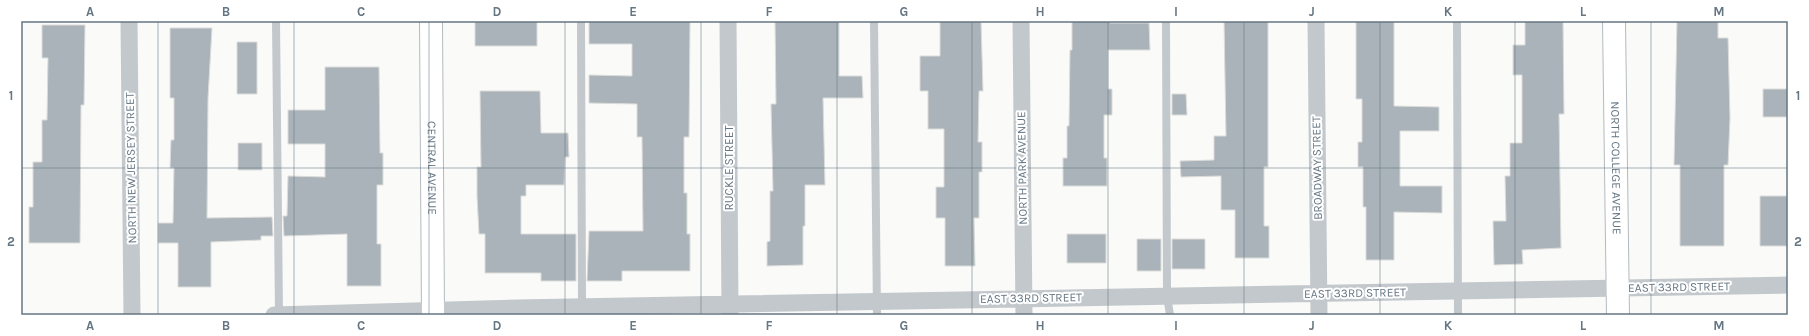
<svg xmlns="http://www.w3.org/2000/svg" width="1809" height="336" viewBox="0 0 1809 336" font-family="Karla,sans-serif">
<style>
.building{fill:#aab3b9;stroke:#dcdcda}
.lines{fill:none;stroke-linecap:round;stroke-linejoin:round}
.secondary-casing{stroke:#b3babf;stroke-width:24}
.lane{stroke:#c3c8cc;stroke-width:8}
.street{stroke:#c3c8cc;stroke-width:17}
.secondary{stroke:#fff;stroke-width:22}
.grid{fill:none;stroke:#657683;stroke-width:1;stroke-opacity:0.55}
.labels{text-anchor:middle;stroke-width:4;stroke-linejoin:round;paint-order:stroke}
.street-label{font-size:12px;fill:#657683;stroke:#fff}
.neatline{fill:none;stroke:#657683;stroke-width:1.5}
.grid-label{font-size:13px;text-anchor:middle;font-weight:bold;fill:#657683}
</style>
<rect width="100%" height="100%" fill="#fafaf8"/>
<path class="building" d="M475 21H537V46H475Z
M589 21H690L689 137H684V193H687V234H690V271H622V281H587L589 231H643L642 137H637V104L589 103V75L632 76V44H589Z
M775 21H839V76H862L863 98H823L825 185H805V226H803V265L767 266V242L770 241V191H773L771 104H776Z
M940 21H981L983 91H979L978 142H982V172H979V218H974L975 266H945V218H936V187H944V129H928V91H920V56H940Z
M1072 21H1110V23H1149L1150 50H1108V89H1112V115H1104V158H1107V186H1063V158H1067V126H1069L1070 50H1072Z
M1224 21H1268V167H1264V226H1269V258H1235V210H1221V176L1181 177 1180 161 1214 160V136H1226Z
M1356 21H1394V106L1439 107V131H1400V186H1442V213L1394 212V260H1366V207H1363V167H1358V142H1362V99H1356Z
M1525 21H1563L1564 114H1559L1561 248 1522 250 1523 264 1494 265 1493 221H1506L1505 176H1510V143H1522V75H1513V45H1525Z
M1677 21H1718V38H1728L1730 118 1728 165H1724V246H1680V165H1674Z
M42 25H85L84 105H81L80 243H29V207H33V162H42V120H47L48 58H42Z
M170 28H212L208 98 207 218 272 217 273 236H261V240L211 242V287H178V243H158V223H173L174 168H170L171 140H174V98H170Z
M237 42H257V94H237Z
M325 67H379L380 153H383V185H377V244H381V286H347V234L284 236 283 216H287L288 176 325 177V144H288V110H325Z
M1763 89H1788V117H1763Z
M480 91H540L541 133H568L569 157H565L564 185H526V196H521V234H576V281H541V273H485V234H479L477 196V167H481Z
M1172 94H1186L1187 115H1172Z
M238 143H262V170H238Z
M1760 196H1788V246H1760Z
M1067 234H1106V263H1067Z
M1137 239H1161V271H1137Z
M1172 239H1205V269H1172Z"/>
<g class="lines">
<defs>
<g id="secondary">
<path id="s1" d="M431 21 433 315"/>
<path id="s2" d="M1614 21 1618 315"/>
</g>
</defs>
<use href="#secondary" class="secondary-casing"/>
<path class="lane" d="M276 21 279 315
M581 21 582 308
M874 21 877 315
M1166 21 1167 296 1170 315
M1457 21 1458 315"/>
<path class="street" d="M129 21 132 315
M728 21 730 315
M1021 21 1024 315
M1316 21 1319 315
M274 315 517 308 1788 285"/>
<use href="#secondary" class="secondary"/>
</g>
<path class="grid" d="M158 21V315M294 21V315M429 21V315M565 21V315M701 21V315M837 21V315M972 21V315M1108 21V315M1244 21V315M1380 21V315M1515 21V315M1651 21V315M21 168H1788"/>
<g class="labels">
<g class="street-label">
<text transform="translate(131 168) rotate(-91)" y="4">NORTH NEW JERSEY STREET</text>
<text dy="4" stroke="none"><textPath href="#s1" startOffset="147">CENTRAL AVENUE</textPath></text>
<text transform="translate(729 168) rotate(-90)" y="4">RUCKLE STREET</text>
<text transform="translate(1022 168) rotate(-91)" y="4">NORTH PARK AVENUE</text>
<text transform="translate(1317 168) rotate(-91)" y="4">BROADWAY STREET</text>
<text dy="4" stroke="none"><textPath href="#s2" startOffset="147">NORTH COLLEGE AVENUE</textPath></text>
<text transform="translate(1679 287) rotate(-1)" y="4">EAST 33RD STREET</text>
<text transform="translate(1355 293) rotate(-1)" y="4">EAST 33RD STREET</text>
<text transform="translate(1031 298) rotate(-1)" y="4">EAST 33RD STREET</text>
</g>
</g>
<rect width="1809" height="336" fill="none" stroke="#ffffff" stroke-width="44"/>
<rect x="22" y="22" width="1765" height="292" class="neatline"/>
<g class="grid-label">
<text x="90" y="16">A</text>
<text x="226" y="16">B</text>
<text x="361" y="16">C</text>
<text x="497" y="16">D</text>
<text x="633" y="16">E</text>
<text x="769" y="16">F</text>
<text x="904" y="16">G</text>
<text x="1040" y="16">H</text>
<text x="1176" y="16">I</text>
<text x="1312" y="16">J</text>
<text x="1448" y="16">K</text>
<text x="1583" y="16">L</text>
<text x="1719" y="16">M</text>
<text x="11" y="100">1</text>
<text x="1798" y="100">1</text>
<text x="11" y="246">2</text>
<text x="1798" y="246">2</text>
<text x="90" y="330">A</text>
<text x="226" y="330">B</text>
<text x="361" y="330">C</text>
<text x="497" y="330">D</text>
<text x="633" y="330">E</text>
<text x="769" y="330">F</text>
<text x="904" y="330">G</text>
<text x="1040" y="330">H</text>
<text x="1176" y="330">I</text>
<text x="1312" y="330">J</text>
<text x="1448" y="330">K</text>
<text x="1583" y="330">L</text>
<text x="1719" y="330">M</text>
</g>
</svg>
